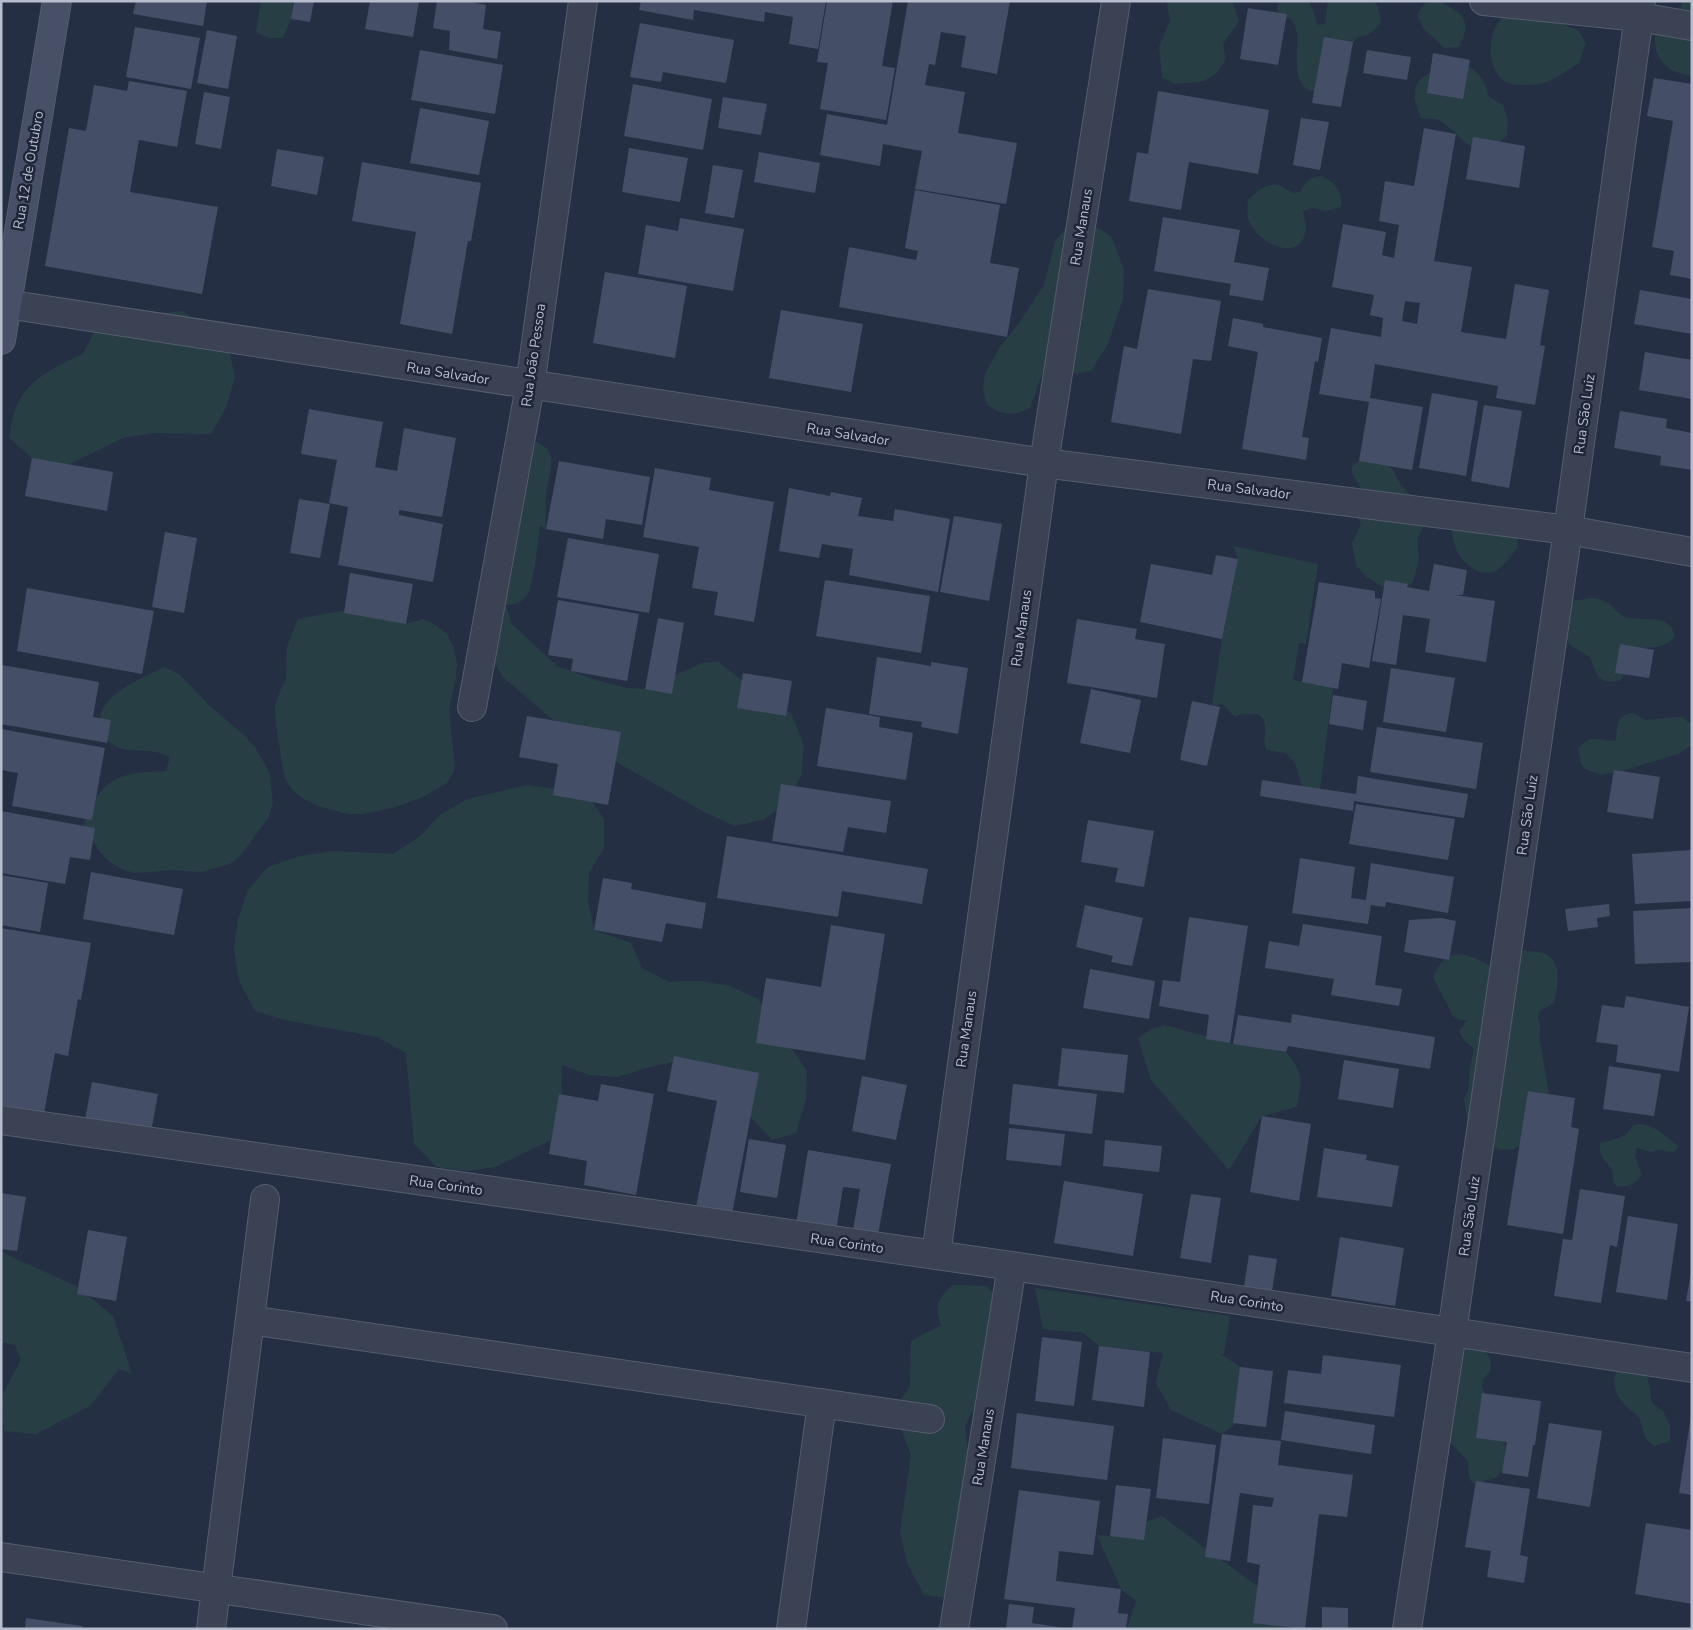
<svg xmlns="http://www.w3.org/2000/svg" width="1693" height="1630" viewBox="0 0 1693 1630" font-family="'Nunito Sans',sans-serif">
<style>
.green{fill:#283e45}
.building{fill:#444e66;fill-rule:evenodd}
.lines{fill:none;stroke-linecap:round;stroke-linejoin:round}
.minor-casing{stroke:#555d6e;stroke-width:30}
.secondary-casing{stroke:#555d6e;stroke-width:30}
.minor{stroke:#3a4253;stroke-width:28}
.secondary{stroke:#485067;stroke-width:28}
.labels{text-anchor:middle;stroke-width:5;stroke-linejoin:round;paint-order:stroke}
.street-label{font-size:14px;fill:#b7bdcd;stroke:#1f2639}
</style>
<rect width="100%" height="100%" fill="#252f44"/>
<path class="green" d="M261 1H293L291 19 283 38H269L256 32Z
M1168 1H1232L1239 21 1223 44 1226 59 1217 73 1204 81 1175 84 1162 77 1159 47 1170 20 1167 5Z
M1281 1H1306L1310 3 1318 25 1325 24 1328 1H1374L1378 7 1381 22C1376 31 1368 36 1358 37 1343 52 1359 69 1339 85 1334 90 1329 93 1322 92 1317 92 1311 92 1307 89 1291 78 1299 49 1297 33 1296 28 1294 24 1291 19L1278 13 1277 6Z
M1439 1C1463 14 1473 20 1459 47L1444 48 1424 29 1417 15 1424 4Z
M1682 1H1692V76C1684 74 1676 73 1669 68 1652 57 1650 31 1665 17 1669 14 1675 12 1680 10Z
M1540 8 1565 25 1578 30 1586 43 1579 63C1569 69 1550 83 1539 84 1531 85 1519 86 1512 84 1483 77 1485 24 1510 12 1518 8 1531 9 1540 8Z
M1463 63C1480 72 1484 79 1489 97L1503 105 1508 120 1507 135C1503 138 1500 143 1496 146 1472 163 1455 125 1436 119 1432 118 1426 119 1421 118 1402 75 1429 72 1463 63Z
M1322 176C1335 183 1343 191 1341 207L1326 211 1312 208 1303 211C1304 219 1308 228 1305 235 1295 263 1258 241 1250 223 1247 217 1247 207 1248 200 1264 185 1273 178 1293 193L1300 192C1306 182 1310 177 1322 176Z
M1081 225 1096 227 1111 236 1124 269 1123 299 1108 344 1091 371 1075 374 1063 367 1048 366 1040 379 1030 408C1010 417 1004 415 987 405L983 390 985 374 1000 347 1019 323 1044 285 1055 242 1066 228Z
M182 311 209 329 229 350 235 377 226 408 211 434 153 433 123 438 70 464 39 468 32 458 9 438C11 429 12 417 16 408 27 379 57 366 83 354L96 328 153 314Z
M523 439C562 445 551 465 546 494 545 505 546 518 546 529L540 525C538 540 534 589 525 598 520 603 512 605 506 605L512 624 557 666 596 680 626 688 645 689 702 663 718 662 743 681 770 695 792 715 804 746 801 776 788 801 765 819 735 826 708 814 572 737 503 677 487 651Z
M1361 457C1370 460 1384 461 1390 467 1395 470 1395 476 1398 480 1410 500 1439 509 1417 538L1419 559 1413 582 1407 586 1385 588 1366 577 1356 565 1352 543 1361 525 1356 512 1363 492 1352 473V466L1359 461Z
M1452 523 1509 524 1517 538 1518 547C1512 554 1506 565 1497 570 1480 579 1461 563 1455 546 1452 539 1452 531 1452 523Z
M1233 546 1318 564 1306 644 1299 643 1293 680 1333 687 1320 789 1302 786 1295 763 1286 753 1267 750C1262 742 1266 736 1265 727 1265 709 1246 713 1234 716L1222 704 1212 706 1222 639 1238 559Z
M1593 598C1598 599 1603 600 1608 603 1614 607 1618 615 1626 617 1642 623 1671 611 1675 637 1661 649 1655 647 1637 648L1621 680C1599 686 1596 674 1590 657L1571 646 1563 633 1572 601Z
M372 605 406 624 423 619 436 625 447 634 454 648 457 663 456 679 449 709 455 769 447 783 421 798 392 808 363 814H348L318 806 304 799 292 790 284 776 276 724 275 707 279 693 286 679 287 647 298 619Z
M164 667 179 674 211 707 244 735 255 747 270 774 273 804 268 818 241 855 230 864 201 872 170 870 141 873 126 871 111 863 100 852 84 826C87 810 89 807 98 795 116 771 138 773 166 771L170 757C166 756 161 753 156 752 141 749 128 753 115 746 106 741 102 734 100 725 96 696 142 678 164 667Z
M1633 713 1646 720 1682 717 1692 725V745L1678 754 1625 770 1602 775 1585 769 1581 763 1578 749C1593 730 1600 744 1616 740 1617 726 1617 714 1633 713Z
M527 785 586 793 604 819V848L589 873 588 901 594 930 631 943 642 968 669 982 700 981 730 986 758 999 807 1071 806 1100 796 1133 772 1140 706 1069 677 1061 646 1068 618 1077 589 1075 562 1065 561 1084 563 1115 551 1140 495 1167 467 1171 437 1167 414 1144 406 1053 377 1037 285 1020 255 1011 239 981 234 949 238 919 248 890 268 867 300 856 333 851 393 854 419 837 440 815 467 799Z
M1515 949C1524 951 1534 951 1543 953 1564 959 1557 988 1554 1003L1540 1011 1538 1018C1543 1028 1537 1036 1541 1046L1549 1094 1533 1112 1520 1145 1514 1149 1499 1150 1469 1129 1464 1099C1471 1089 1468 1081 1470 1069 1471 1062 1472 1055 1474 1049L1463 1039 1459 1032 1467 1020H1460L1453 1016 1433 977C1444 952 1458 949 1481 961 1487 964 1489 967 1496 968Z
M1165 1025 1230 1043 1287 1053C1305 1076 1301 1080 1297 1107L1262 1116 1229 1170 1151 1080 1138 1038 1151 1029Z
M1639 1124C1656 1125 1665 1137 1679 1146L1674 1152 1658 1150 1651 1152 1637 1148 1635 1156 1642 1175C1635 1184 1628 1188 1616 1186L1613 1180C1616 1162 1595 1162 1601 1143 1614 1138 1626 1140 1632 1126Z
M1 1252 76 1286 113 1316 132 1374 119 1369 90 1406 36 1434 4 1431 1 1397 21 1360 15 1345 1 1342Z
M953 1285 987 1286 1003 1307 996 1400 971 1413 965 1427 979 1545 954 1599 924 1595 907 1563 900 1532 911 1455 894 1411 910 1386 911 1341 941 1325C934 1305 937 1299 953 1285Z
M1035 1288 1230 1316 1224 1354H1221L1240 1367 1256 1385 1236 1423 1222 1434 1171 1410 1156 1383 1163 1353 1099 1346 1083 1333 1043 1329Z
M1479 1341C1488 1355 1499 1366 1483 1379L1482 1387 1503 1433 1506 1455 1504 1469 1495 1478 1473 1484 1469 1477 1468 1461 1447 1439 1444 1353Z
M1618 1368 1647 1373 1652 1403 1664 1412 1670 1426V1440L1668 1442 1654 1446C1641 1436 1645 1430 1639 1418 1636 1414 1631 1411 1627 1407 1615 1395 1610 1384 1618 1368Z
M1162 1516 1269 1595 1282 1629H1127L1136 1601 1121 1589 1097 1535 1110 1536Z"/>
<path class="building" d="M136 1H207L203 26 133 14Z
M294 1H314L310 22 291 19Z
M370 1H419L413 37 365 29Z
M437 1H466L486 5 483 29 501 32 497 59 449 50 450 31 433 28Z
M641 1H826L818 49 789 44 793 17 765 12 764 22 694 10 693 20 639 10Z
M827 1H893L882 66 895 68 886 120 820 109 828 63 817 62Z
M908 1H1010L997 74 961 67 966 36 941 32 935 65 929 64 925 85 965 92 958 133 1017 143 1006 204 915 189 922 151 883 144 880 166 820 155 827 114 887 125Z
M1248 8 1287 14 1278 65 1240 59Z
M640 23 734 40 726 83 663 72 661 82 630 77Z
M135 27 200 38 191 89 126 77Z
M207 30 237 36 228 89 197 83Z
M1324 37 1353 42 1341 107 1312 103Z
M420 50 503 65 495 114 411 100Z
M1367 50 1411 57 1407 80 1363 73Z
M1433 53 1470 60 1463 99 1427 93Z
M1654 78 1692 84V279L1670 275 1674 251 1652 247 1673 121 1647 116Z
M129 81 187 91 177 147 139 140 130 192 218 207 202 294 45 266 69 128 86 131 94 85 127 91Z
M633 84 712 99 703 150 624 136Z
M1158 91 1269 110 1258 174 1189 162 1181 210 1129 201 1137 152 1148 154Z
M204 92 230 97 221 149 195 144Z
M723 97 767 104 761 135 718 128Z
M420 108 489 121 479 175 410 163Z
M1301 118 1329 122 1320 170 1293 165Z
M1424 128 1456 134 1434 261 1472 267 1461 332 1506 339 1515 284 1549 290 1540 345 1545 346 1535 405 1496 398 1498 386 1375 364 1370 398 1423 407 1412 470 1359 461 1369 402 1319 394 1331 328 1381 337 1383 318 1370 315 1374 295 1332 287 1343 224 1386 232 1382 255 1394 258 1399 225 1379 221 1385 181 1414 186ZM1405 301 1420 303 1417 324 1402 321Z
M1473 137 1525 146 1519 188 1466 179Z
M629 148 688 158 680 202 622 192Z
M277 149 324 157 317 195 271 186Z
M759 152 820 163 815 193 754 182Z
M362 162 481 183 471 241H468L452 334 400 324 416 232 352 221Z
M713 165 743 170 734 218 705 213Z
M915 190 1000 205 990 263 1019 268 1007 337 839 307 849 247 916 260 918 251 905 248Z
M1163 217 1240 230 1234 262 1269 268 1263 301 1229 295 1231 284 1154 271Z
M680 218 744 229 733 291 638 274 646 225 678 231Z
M605 272 687 286 675 358 593 343Z
M1148 289 1221 301 1211 361 1193 359 1181 434 1111 422 1124 346 1137 349Z
M1640 290 1692 299V334L1634 324Z
M781 310 863 324 851 392 769 378Z
M1233 318 1263 324V327L1322 338 1318 362 1315 361 1302 437 1309 438 1306 460 1242 449 1258 352 1228 346Z
M1645 352 1692 360V399L1639 390Z
M1432 393 1478 401 1466 476 1419 468Z
M1484 405 1522 411 1509 488 1471 481Z
M309 409 383 422 375 467 397 471 404 428 456 438 442 517 399 510V515L443 524 433 582 338 565 348 507 329 503 337 460 301 454Z
M1620 411 1667 419 1666 428 1692 433V470L1660 465 1661 456 1614 448Z
M32 458 113 472 107 511 25 496Z
M559 461 650 477 642 525 606 519 603 539 546 529Z
M655 468 711 478 709 490 774 502 754 622 714 615 718 592 692 588 699 547 643 537Z
M789 488 830 496 831 492 862 498 858 516 893 521 895 509 950 519 938 592 849 575 853 549 822 544 819 558 779 551Z
M299 499 330 504 320 558 290 553Z
M954 516 1002 524 989 601 940 592Z
M165 532 197 538 184 613 152 607Z
M568 538 659 554 649 613 557 597Z
M1216 555 1238 559 1222 639 1140 622 1151 564 1212 575Z
M1434 564 1467 570 1463 595H1456L1495 601 1486 662 1425 652 1430 619 1403 615 1396 665 1372 661 1385 580 1408 584 1407 587 1429 591Z
M350 573 413 584 406 624 344 613Z
M825 580 930 596 921 653 816 636Z
M1319 582 1375 591V598L1381 599 1369 668 1342 663 1338 689 1302 682Z
M27 588 154 611 142 674 17 651Z
M558 600 639 614 627 681 571 671 573 659 548 655Z
M658 618 684 623 672 694 645 689Z
M1077 619 1137 629 1135 639 1165 644 1157 698 1067 683Z
M1620 644 1654 650 1649 678 1615 673Z
M877 657 931 666V662L968 668 958 734 921 727 922 722 869 714Z
M2 665 99 682 93 717 111 720 107 743 1 724Z
M1391 668 1455 678 1446 732 1383 722Z
M743 673 792 681 786 716 737 708Z
M1091 689 1141 700 1130 753 1080 743Z
M1333 695 1367 701 1363 730 1329 724Z
M1192 701 1220 707 1207 766 1180 760Z
M826 708 880 717 879 727 913 733 906 780 817 766Z
M527 716 621 732 608 805 553 795 558 764 519 757Z
M1377 727 1483 743 1476 789 1370 772Z
M1 729 105 748 92 820 12 806 18 773 1 770Z
M1614 770 1660 777 1653 819 1607 812Z
M1358 776 1468 794 1464 818 1354 801 1353 811 1260 796 1262 780 1356 794Z
M781 784 891 801 886 833 848 827 843 852 772 841Z
M1356 804 1455 819 1448 860 1349 844Z
M1 811 95 828 90 860 70 857 65 884 1 873Z
M1088 820 1154 831 1144 887 1115 882 1118 868 1081 862Z
M727 836 928 869 922 904 842 891 838 917 717 898Z
M1692 850V901L1635 904 1632 854Z
M1300 858 1355 867 1351 898 1366 900 1371 863 1454 877 1448 913 1386 902 1385 907 1371 905 1368 924 1292 913Z
M91 872 183 889 174 935 83 919Z
M1 875 48 883 40 932 1 925Z
M603 878 632 883 631 889 706 903 702 929 666 923 662 942 594 930Z
M1609 904 1610 916 1597 918 1598 927 1568 931 1565 909Z
M1085 905 1143 918 1132 966 1111 962 1113 956 1076 947Z
M1692 908V962L1635 964 1633 911Z
M1189 917 1248 926 1230 1043 1206 1039 1209 1015 1159 1006 1163 980 1180 982Z
M1441 918 1456 921 1449 960 1404 952 1409 920Z
M1303 924 1382 936 1375 985 1402 989 1399 1006 1331 995 1334 979 1265 968 1269 941 1299 946Z
M831 925 885 934 865 1060 756 1043 766 978 821 987Z
M1 928 91 943 81 1000 78 999 68 1056 55 1053 44 1113 1 1105Z
M1090 969 1155 981 1149 1019 1083 1008Z
M1626 996 1689 1007 1679 1072 1616 1062 1618 1045 1596 1042 1602 1005 1624 1008Z
M1292 1014 1435 1037 1430 1069 1288 1046 1286 1052 1233 1044 1238 1015 1291 1023Z
M1062 1048 1128 1055 1124 1093 1058 1086Z
M674 1056 759 1073 731 1219 695 1212 717 1101 667 1091Z
M1344 1060 1399 1069 1393 1108 1338 1099Z
M1609 1066 1661 1074 1654 1116 1603 1109Z
M862 1076 907 1085 896 1140 852 1131Z
M92 1082 158 1094 150 1137 84 1125Z
M601 1084 654 1094 636 1195 584 1185 587 1161 549 1154 559 1094 598 1101Z
M1013 1084 1097 1094 1092 1134 1009 1124Z
M1528 1091 1575 1098 1571 1127 1579 1129 1563 1234 1507 1225Z
M1262 1116 1311 1124 1299 1201 1250 1192Z
M1009 1128 1065 1134 1061 1166 1006 1160Z
M749 1139 786 1145 777 1198 740 1192Z
M1105 1140 1162 1146 1159 1172 1103 1166Z
M1324 1148 1367 1155 1366 1160 1399 1166 1392 1207 1317 1197Z
M808 1150 891 1164 877 1240 852 1236 860 1189 843 1187 836 1231 796 1224Z
M1064 1181 1143 1194 1133 1256 1054 1243Z
M1580 1189 1625 1196 1617 1247 1610 1245 1601 1303 1554 1296 1563 1239 1572 1240Z
M1 1193 26 1197 17 1251 1 1249Z
M1191 1194 1221 1198 1211 1263 1180 1258Z
M1628 1216 1678 1224 1667 1300 1616 1292Z
M88 1230 127 1237 116 1301 77 1294Z
M1340 1237 1404 1248 1395 1306 1331 1296Z
M1249 1255 1277 1259 1272 1291 1244 1286Z
M1691 1273H1692V1302L1686 1301Z
M1042 1337 1082 1342 1074 1406 1035 1401Z
M1099 1346 1150 1352 1144 1407 1092 1400Z
M1323 1355 1401 1365 1394 1417 1284 1403 1288 1370 1321 1374Z
M1240 1367 1273 1371 1266 1427 1233 1423Z
M1482 1393 1541 1401 1535 1445H1533L1528 1477 1502 1473 1507 1442 1476 1438Z
M1285 1411 1375 1425 1371 1454 1281 1440Z
M1017 1413 1114 1426 1107 1480 1011 1468Z
M1691 1416H1692V1495L1679 1493Z
M1549 1423 1602 1431 1590 1507 1537 1498Z
M1222 1434 1281 1441 1278 1465 1353 1475 1347 1517 1319 1514 1305 1629 1253 1623 1260 1565 1247 1562 1253 1505 1272 1507 1274 1498 1240 1493 1230 1561 1205 1557Z
M1163 1438 1216 1445 1209 1504 1156 1498Z
M1476 1481 1530 1489 1520 1555 1528 1557 1524 1583 1487 1577 1491 1551 1465 1547Z
M1116 1485 1151 1489 1144 1540 1110 1536Z
M1019 1490 1100 1501 1093 1555 1059 1551 1056 1581 1121 1589 1118 1613 1128 1614 1126 1629H1072L1075 1608 1004 1599Z
M1646 1523 1692 1530V1604L1635 1594Z
M1009 1604 1034 1607 1032 1623 1070 1629H1006Z
M1322 1607 1348 1608V1629H1322Z
M26 1618 82 1626V1629H25Z"/>
<g class="lines">
<defs>
<path id="minor" d="M1484 1 1639 17 1692 26
M6 304 1044 463 1568 530 1692 552
M472 707 530 386 583 1
M1 1120 1012 1266 1692 1368
M936 1255 1044 463 1116 1
M250 1320 930 1419
M1 1557 493 1629
M211 1629 265 1199
M791 1629 822 1403
M954 1629 1012 1266
M1407 1629 1452 1332 1568 530 1641 1"/>
<path id="secondary" d="M1 340 57 1"/>
</defs>
<use href="#minor" class="minor-casing"/>
<use href="#secondary" class="secondary-casing"/>
<use href="#minor" class="minor"/>
<use href="#secondary" class="secondary"/>
</g>
<g class="labels">
<g class="street-label">
<text transform="translate(28 170) rotate(-80)" y="5">Rua 12 de Outubro</text>
<text transform="translate(1081 227) rotate(-81)" y="5">Rua Manaus</text>
<text transform="translate(533 355) rotate(-82)" y="5">Rua João Pessoa</text>
<text transform="translate(448 373) rotate(9)" y="5">Rua Salvador</text>
<text transform="translate(1584 414) rotate(-82)" y="5">Rua São Luiz</text>
<text transform="translate(848 434) rotate(9)" y="5">Rua Salvador</text>
<text transform="translate(1249 489) rotate(7)" y="5">Rua Salvador</text>
<text transform="translate(1021 628) rotate(-82)" y="5">Rua Manaus</text>
<text transform="translate(1527 815) rotate(-82)" y="5">Rua São Luiz</text>
<text transform="translate(966 1029) rotate(-82)" y="5">Rua Manaus</text>
<text transform="translate(446 1185) rotate(8)" y="5">Rua Corinto</text>
<text transform="translate(1469 1216) rotate(-82)" y="5">Rua São Luiz</text>
<text transform="translate(847 1243) rotate(8)" y="5">Rua Corinto</text>
<text transform="translate(1247 1301) rotate(9)" y="5">Rua Corinto</text>
<text transform="translate(983 1447) rotate(-81)" y="5">Rua Manaus</text>
</g>
</g>
<rect width="1693" height="1630" fill="none" stroke="#b7bdcd" stroke-width="5"/>
</svg>
